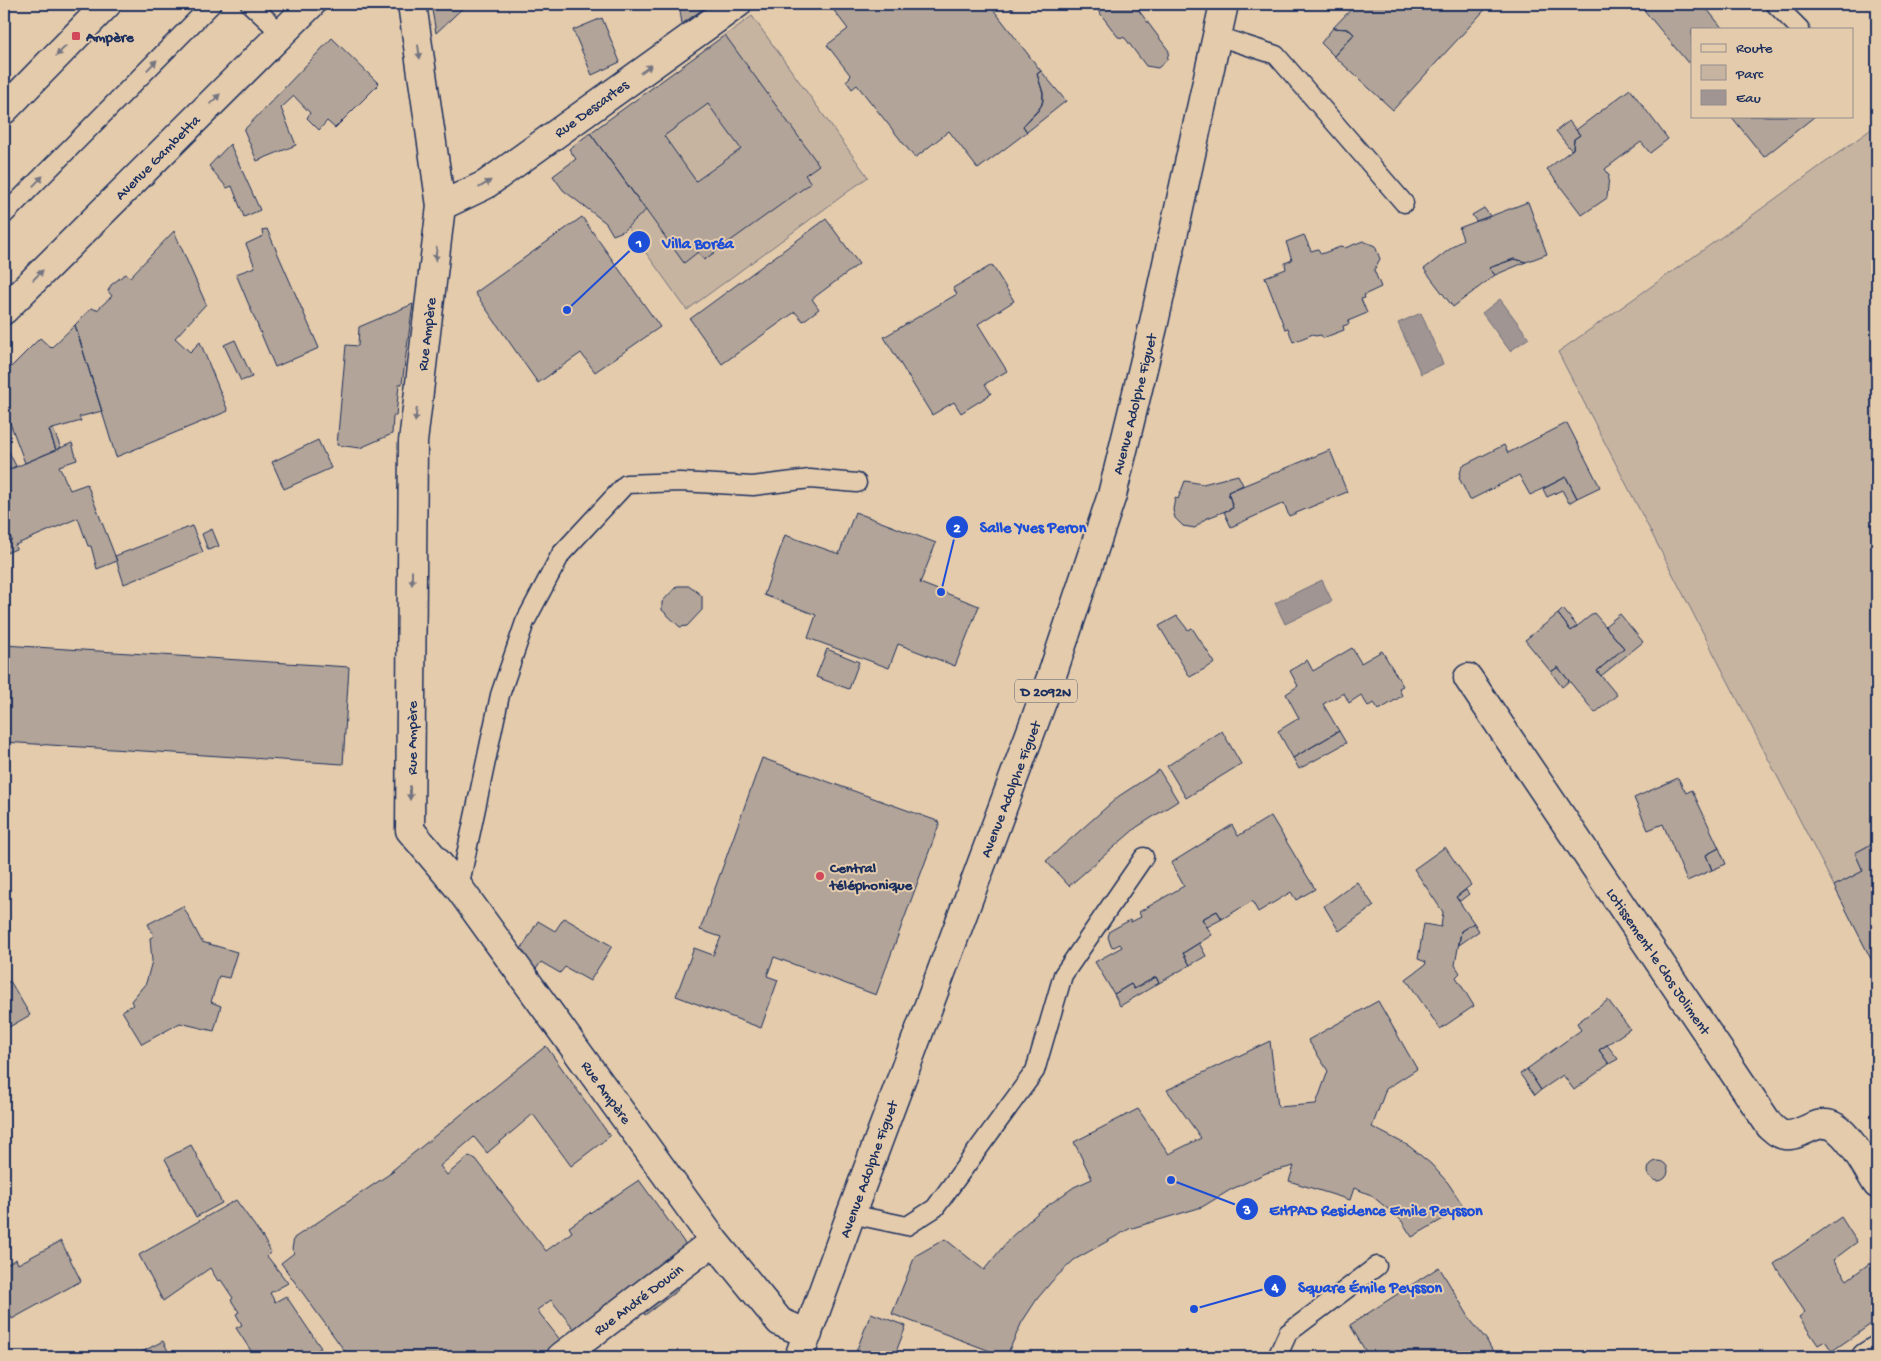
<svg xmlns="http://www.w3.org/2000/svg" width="1881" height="1361" viewBox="0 0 1881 1361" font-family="'Gochi Hand',sans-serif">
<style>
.green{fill:#c7b4a0;stroke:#71727f}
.water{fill:#a09592;stroke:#6b6c7d}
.building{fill:#b2a498;stroke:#1b2f5e;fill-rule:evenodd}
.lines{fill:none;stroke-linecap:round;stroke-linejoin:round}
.service-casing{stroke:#1b2f5e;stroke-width:21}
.minor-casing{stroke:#1b2f5e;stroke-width:31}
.secondary-casing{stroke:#1b2f5e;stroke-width:31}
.primary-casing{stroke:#1b2f5e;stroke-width:31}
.service{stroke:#e4cbac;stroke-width:18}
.minor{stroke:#e4cbac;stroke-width:28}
.secondary{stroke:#e4cbac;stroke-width:28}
.primary{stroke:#e4cbac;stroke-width:28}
.oneway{fill:#757581}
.poi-dot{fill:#d1495b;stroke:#e4cbac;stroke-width:2}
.labels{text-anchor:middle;stroke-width:4;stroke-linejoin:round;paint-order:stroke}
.shield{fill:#e4cbac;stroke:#575e75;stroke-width:1}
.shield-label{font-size:14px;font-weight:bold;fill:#1b2f5e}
.poi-label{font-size:15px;font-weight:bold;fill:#1b2f5e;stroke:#e4cbac;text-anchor:start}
.street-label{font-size:15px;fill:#1b2f5e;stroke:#e4cbac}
.leader{fill:none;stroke:#1d4ed8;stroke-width:2}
.callout-dot{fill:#1d4ed8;stroke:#e4cbac;stroke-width:2}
.mark-label{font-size:15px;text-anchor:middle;font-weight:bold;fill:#fff}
.callout-label{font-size:16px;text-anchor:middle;font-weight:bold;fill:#1d4ed8;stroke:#e4cbac;stroke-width:4;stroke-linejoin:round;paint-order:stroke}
</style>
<rect width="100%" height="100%" fill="#e4cbac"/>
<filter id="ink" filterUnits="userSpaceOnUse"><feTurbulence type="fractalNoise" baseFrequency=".02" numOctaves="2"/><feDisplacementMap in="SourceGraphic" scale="10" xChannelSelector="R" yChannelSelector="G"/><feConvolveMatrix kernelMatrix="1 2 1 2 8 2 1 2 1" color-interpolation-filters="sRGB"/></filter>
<g filter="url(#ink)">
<path class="green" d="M752 16 868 177 687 310 571 148Z
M1877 125V841L1855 853 1863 871 1834 886 1558 352 1750 217Z"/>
<path class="water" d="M1500 299 1529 338 1510 351 1482 313Z
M1421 313 1443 364 1421 374 1398 323Z
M1322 580 1332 601 1285 624 1275 603Z"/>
<path class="building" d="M431 4H467L436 33Z
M679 4H710L682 24Z
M829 4H989L1041 71 1037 74 1043 93 1042 105 1023 126 1027 132 978 169 949 131 915 158 857 85 852 89 846 81 851 76 827 45 848 29Z
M1007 4H1019L1011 9Z
M1093 4H1134L1169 51 1167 60 1158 68 1146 66 1125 38 1118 37Z
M1356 4H1490L1393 110 1334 56 1354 34 1348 29 1333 28Z
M1639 4H1703L1723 29H1692V59L1688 63Z
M602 18 620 62 592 75 573 30Z
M1333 28 1348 29 1354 34 1334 56 1321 43Z
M725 35 819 165 805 175 811 183 704 260 698 252 684 263 590 133ZM708 104 741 149 696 181 664 136Z
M332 38 379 84 335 128 327 121 319 130 307 118 310 113 294 96 281 108 296 145 257 161 244 130Z
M1041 71 1066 101 1027 132 1023 126 1039 110 1043 101V93L1037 74Z
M1630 89 1668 139 1650 153 1641 142 1605 169 1609 175 1607 198 1582 215 1547 169 1573 149 1574 139 1580 135 1576 130Z
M1731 116H1815L1764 157Z
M1569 121 1580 135 1574 139 1573 149 1571 150 1556 131Z
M590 133 646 210 623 231 613 235 606 223 563 190 553 176 576 159 569 149Z
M230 144 260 210 244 217 232 186 227 188 209 166Z
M1528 202 1547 254 1526 262 1514 259 1489 268 1495 275 1453 307 1424 269 1463 239 1459 228Z
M1484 208 1490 216 1476 221 1472 215Z
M582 217 660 327 595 372 581 353 538 383 475 293Z
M826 219 859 264 812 299 819 309 803 321 795 312 722 364 690 319Z
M267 229 319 348 275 367 236 274 255 267 246 244 263 236 262 230Z
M174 231 206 304 175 338 190 352 200 342 228 411 116 457 75 325 91 308 97 310 112 296 108 291 111 285 125 274 130 277Z
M1304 235 1311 251 1318 249 1321 254 1343 246 1345 248 1363 241 1375 246 1380 259 1374 270 1381 287 1364 295 1365 298 1361 299 1367 313 1348 321 1349 324 1343 326 1344 330 1323 338 1321 335 1315 336 1313 334 1293 342 1288 328 1285 329 1265 277 1286 269 1285 263 1292 260 1286 242Z
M1514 259 1526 262 1495 275 1489 268Z
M992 265 1014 301 978 324 1007 371 985 384 991 394 961 413 954 402 932 415 884 337 957 294 953 288Z
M413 304 402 384H399L396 416H393L392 434 360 448 337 445 346 345 358 346 359 327Z
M75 325 102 411 79 417 81 421 49 430 56 450 25 463 4 407V374L40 338 51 348Z
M235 340 252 377 241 381 224 345Z
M1567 423 1600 487 1577 498 1566 477 1530 495 1519 475 1470 500 1459 478 1462 466 1504 445 1508 453Z
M53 429 61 448 56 450 49 430Z
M318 440 331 468 284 489 272 462Z
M4 442 16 466 4 472Z
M72 443 77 460 59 466 70 490 87 484 117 561 97 569 91 546H88L78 518 15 545 16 549 6 553 4 550V544L12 540 4 524V472Z
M1330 450 1347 492 1289 516 1284 503 1231 527 1224 512 1233 508 1228 492Z
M1238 475 1243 485 1228 492 1233 508 1205 519 1195 528 1183 526 1175 518 1173 510 1175 498 1178 499 1185 481 1203 484Z
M1566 477 1577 498 1569 503 1562 490 1547 497 1543 489Z
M855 512 936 543 920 583 979 606 955 666 898 644 889 668 808 638 816 615 764 595 785 535 839 554Z
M192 526 203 552 124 584 115 556Z
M212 529 219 546 208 550 202 534Z
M677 586H690L702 596V610L687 626 680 627 662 610V602Z
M1563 609 1577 626 1571 631 1558 614Z
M1594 613 1624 648 1597 671 1617 695 1595 713 1558 667 1551 672 1525 640 1558 614 1571 631Z
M1620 614 1643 642 1601 676 1597 671 1624 648 1605 626Z
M1177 616 1188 630 1192 628 1215 663 1190 677 1159 626Z
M4 645 349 667 343 764 4 742Z
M1352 648 1361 663 1382 651 1403 686 1399 688 1402 696 1379 710 1374 703 1368 706 1361 695 1349 703 1344 693 1323 704 1339 731 1293 758 1278 731 1299 718 1286 694 1298 686 1290 671 1307 660 1313 671Z
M827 649 859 662 849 689 816 677Z
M1558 667 1569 681 1562 687 1551 672Z
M1222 731 1241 764 1186 798 1167 766Z
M1339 731 1346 743 1299 769 1293 758Z
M762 758 940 822 876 995 774 957 767 976 778 980 761 1028 676 996 694 948 713 955 721 937 700 930Z
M1159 770 1178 801 1137 827 1069 886 1046 861 1119 796Z
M1678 778 1686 793 1692 790 1719 848 1706 855 1712 870 1687 881 1663 824 1648 830 1634 798Z
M1271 816 1315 889 1296 900 1291 892 1258 912 1252 901 1222 919 1217 911 1202 919 1212 935 1183 953 1190 965 1159 983 1156 977 1134 989 1131 984 1114 994 1095 962 1122 947 1120 944 1114 947 1111 946 1108 937 1110 931 1130 920 1131 922 1141 917 1139 912 1184 886 1171 863 1232 825 1238 836Z
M1877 841V971L1834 886 1863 871 1855 853Z
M1445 847 1471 885 1456 897 1474 923 1461 931 1455 965 1460 973 1456 977 1474 1006 1440 1029 1406 979 1425 965 1426 962 1418 959 1424 924 1441 927 1443 912 1414 869Z
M1719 848 1726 864 1712 870 1706 855Z
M1357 882 1374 906 1339 931 1324 906Z
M1466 890 1469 894 1460 901 1456 897Z
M183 906 202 942 237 952 229 978 219 976 211 1002 221 1006 214 1031 180 1023 142 1044 122 1011 133 1005 131 1001 146 983 152 961 150 938 154 936 148 924Z
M1217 911 1222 919 1207 927 1202 919Z
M564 918 612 946 590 981 565 967 560 973 541 962 534 972 520 951 538 921 555 931Z
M1474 923 1479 931 1459 945 1461 931Z
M1199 943 1206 956 1190 965 1183 953Z
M1156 977 1159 983 1120 1006 1114 994 1131 984 1134 989Z
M10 981 30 1015 4 1030V985Z
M1608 1000 1630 1029 1599 1050 1609 1064 1574 1090 1563 1075 1541 1090 1527 1069 1581 1030 1577 1023Z
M1378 1001 1417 1069 1386 1089 1372 1127 1409 1146 1431 1164 1448 1183 1464 1207 1412 1237 1401 1220 1371 1195 1354 1188 1350 1200 1289 1181 1294 1166 1266 1173 1230 1190 1202 1207 1129 1229 1074 1260 1053 1280 1037 1299 1022 1322 1006 1357 892 1314 915 1256 945 1239 984 1270 1010 1238 1040 1211 1074 1187 1092 1179 1074 1142 1138 1109 1169 1154 1201 1138 1167 1090 1270 1041 1278 1107 1316 1104 1328 1071 1308 1040Z
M1607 1045 1618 1059 1609 1064 1599 1050Z
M546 1046 610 1136 571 1166 533 1114 487 1153 474 1137 440 1166 447 1175 469 1156 476 1159 546 1251 572 1232 569 1227 639 1180 686 1245 575 1330 551 1300 537 1310 561 1341 539 1357H349L281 1263 294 1253 292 1249 294 1238 394 1171 389 1173Z
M1527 1069 1541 1090 1535 1095 1520 1074Z
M191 1145 222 1203 196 1217 165 1159Z
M1648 1171a10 10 0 1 1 20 0a10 10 0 1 1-20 0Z
M236 1200 262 1236 271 1252 267 1256 288 1283 270 1293 275 1302 286 1296 321 1348 307 1357H255L236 1328 242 1325 236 1314 239 1312 231 1300 233 1298 221 1280 218 1281 210 1268 163 1301 139 1255Z
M1841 1217 1857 1242 1833 1260 1847 1280 1870 1263 1877 1274V1320L1832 1351 1825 1341 1818 1345 1799 1317 1805 1312 1774 1264Z
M61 1241 81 1281 12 1319 4 1304V1266L16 1259 18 1264Z
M1439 1267 1472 1322 1486 1339 1496 1357H1369L1350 1325Z
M670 1278 678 1290 645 1315 635 1304Z
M871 1313 906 1326 894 1357H854Z
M163 1341 171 1357H132Z"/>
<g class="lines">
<defs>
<path id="service" d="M250 4 281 33
M1775 4 1800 29
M1217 36 1276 55 1404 203
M4 215 212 4
M459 888 500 695 525 622 561 554 626 484 680 482 753 486 810 479 857 483
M851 1214 907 1226 935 1208 1035 1071 1063 975 1144 857
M1277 1357 1288 1333 1377 1266"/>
<path id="minor" d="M412 4 441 206 413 442 410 830 459 888 714 1241 780 1322 808 1334
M441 206 485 185 737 4
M1468 678 1770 1126C1773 1128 1776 1132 1779 1133 1797 1143 1817 1115 1835 1127 1852 1138 1866 1167 1877 1184
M561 1357 714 1241
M1866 1357 1877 1350"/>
<path id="secondary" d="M4 110 107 4
M4 310 311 4"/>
<path id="primary" d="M799 1357 851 1214 1052 675 1112 495 1153 327 1224 4"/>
</defs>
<use href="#service" class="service-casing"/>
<use href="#minor" class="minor-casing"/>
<use href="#secondary" class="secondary-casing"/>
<use href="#primary" class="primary-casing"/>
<use href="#service" class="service"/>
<use href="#minor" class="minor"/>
<use href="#secondary" class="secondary"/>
<use href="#primary" class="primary"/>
</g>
<defs><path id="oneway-solid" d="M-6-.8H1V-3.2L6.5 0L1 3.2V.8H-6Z" transform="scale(1.25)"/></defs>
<g class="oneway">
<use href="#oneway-solid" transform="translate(61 51) rotate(134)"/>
<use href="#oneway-solid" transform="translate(419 52) rotate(82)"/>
<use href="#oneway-solid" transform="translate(152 65) rotate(-46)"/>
<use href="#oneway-solid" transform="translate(646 69) rotate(-36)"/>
<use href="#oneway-solid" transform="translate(215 99) rotate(-45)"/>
<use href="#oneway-solid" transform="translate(38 181) rotate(-46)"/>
<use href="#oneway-solid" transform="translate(485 184) rotate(-31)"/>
<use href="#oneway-solid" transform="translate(436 254) rotate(97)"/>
<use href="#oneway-solid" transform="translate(38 275) rotate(-45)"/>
<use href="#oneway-solid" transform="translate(416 415) rotate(97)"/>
<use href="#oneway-solid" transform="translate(412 578) rotate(90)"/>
<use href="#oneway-solid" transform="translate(410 793) rotate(90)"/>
</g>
</g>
<g class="poi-dot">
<rect x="71" y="31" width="10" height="10" rx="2.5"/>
<circle cx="820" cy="876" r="5"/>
</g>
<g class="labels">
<rect class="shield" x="1015" y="679.5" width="62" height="23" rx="4"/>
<g class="shield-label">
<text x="1046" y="696">D 2092N</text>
</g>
<g class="poi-label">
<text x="86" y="41">Ampère</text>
<text x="830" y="872">Central<tspan x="830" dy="17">téléphonique</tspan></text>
</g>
<g class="street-label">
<text transform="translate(591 108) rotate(-36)" y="5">Rue Descartes</text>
<text transform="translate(157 157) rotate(-45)" y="5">Avenue Gambetta</text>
<text transform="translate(426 334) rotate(-83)" y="5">Rue Ampère</text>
<text transform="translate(1134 404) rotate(-76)" y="5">Avenue Adolphe Figuet</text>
<text transform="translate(411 738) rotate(-90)" y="5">Rue Ampère</text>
<text transform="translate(1010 789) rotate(-69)" y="5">Avenue Adolphe Figuet</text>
<text transform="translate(1659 961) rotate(56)" y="5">Lotissement le Clos Joliment</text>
<text transform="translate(607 1092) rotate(54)" y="5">Rue Ampère</text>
<text transform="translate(868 1169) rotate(-70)" y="5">Avenue Adolphe Figuet</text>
<text transform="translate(638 1299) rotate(-37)" y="5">Rue André Doucin</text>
</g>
</g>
<path class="leader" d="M567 310L639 242M941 592L957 527M1171 1180L1247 1209M1194 1309L1275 1286"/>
<g class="callout-dot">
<circle cx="567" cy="310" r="5"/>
<circle cx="941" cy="592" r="5"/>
<circle cx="1171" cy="1180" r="5"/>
<circle cx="1194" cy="1309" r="5"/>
<circle cx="639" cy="242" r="12"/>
<circle cx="957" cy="527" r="12"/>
<circle cx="1247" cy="1209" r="12"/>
<circle cx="1275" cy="1286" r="12"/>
</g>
<g class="mark-label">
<text x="639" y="247">1</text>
<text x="957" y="532">2</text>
<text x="1247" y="1214">3</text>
<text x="1275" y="1291">4</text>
</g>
<g class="callout-label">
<text x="698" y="248">Villa Boréa</text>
<text x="1033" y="532">Salle Yves Peron</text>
<text x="1376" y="1215">EHPAD Residence Emile Peysson</text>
<text x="1370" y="1292">Square Émile Peysson</text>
</g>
<rect width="1881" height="1361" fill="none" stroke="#e4cbac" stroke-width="20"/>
<rect x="10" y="10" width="1861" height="1341" fill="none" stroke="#1b2f5e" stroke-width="2" filter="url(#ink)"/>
<rect x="1691" y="28" width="162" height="90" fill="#e4cbac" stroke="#948d8d"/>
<rect x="1701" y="44" width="25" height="8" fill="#e4cbac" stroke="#948d8d"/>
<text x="1736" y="52" font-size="15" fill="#1b2f5e">Route</text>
<rect x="1701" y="65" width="25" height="15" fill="#c7b4a0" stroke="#948d8d"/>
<text x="1736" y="78" font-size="15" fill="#1b2f5e">Parc</text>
<rect x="1701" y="90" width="25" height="15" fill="#a09592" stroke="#948d8d"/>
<text x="1736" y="102" font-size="15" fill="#1b2f5e">Eau</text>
</svg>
